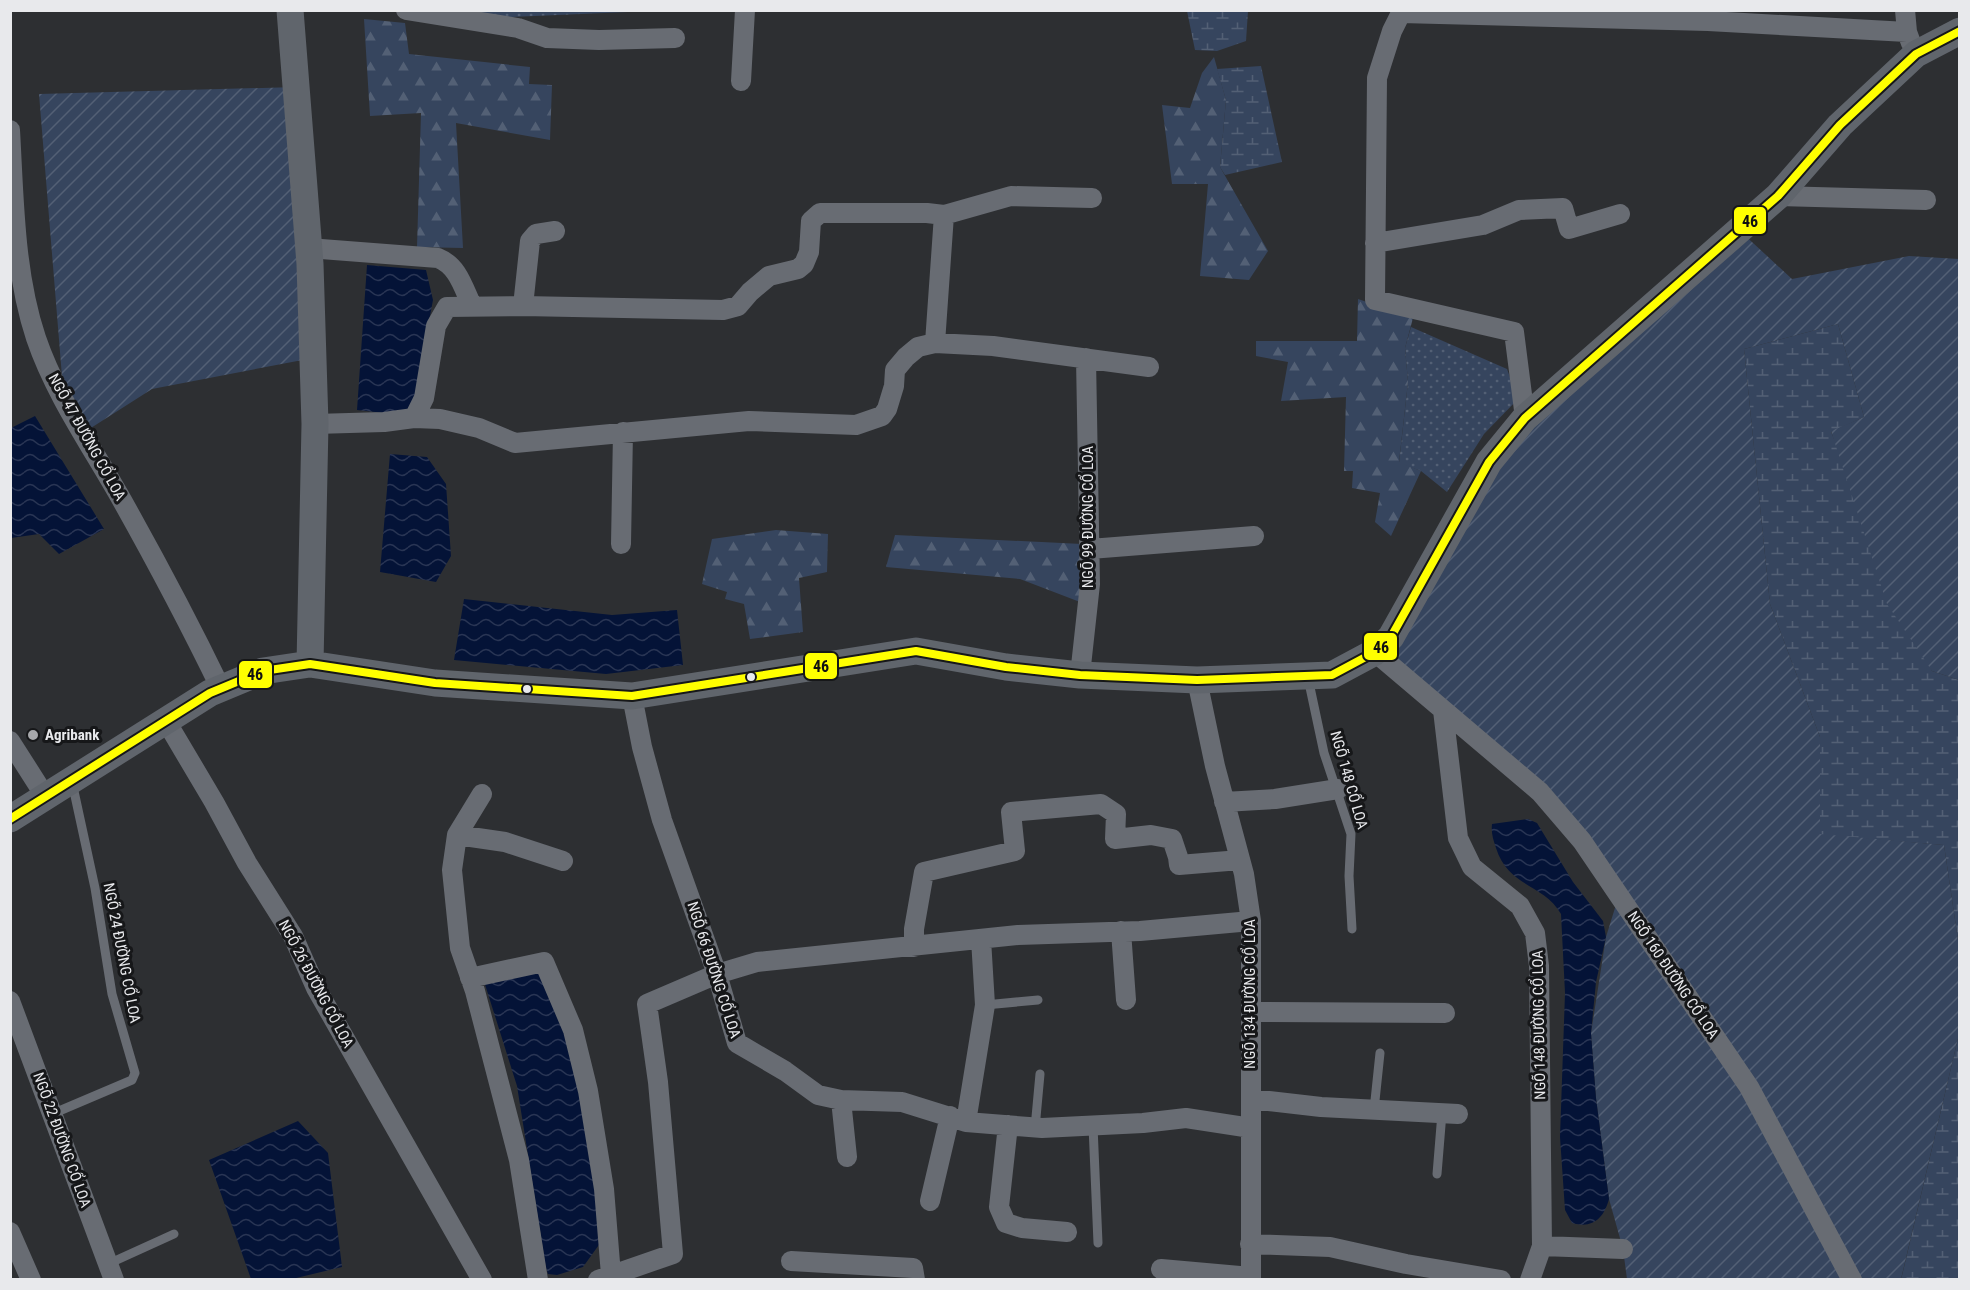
<svg xmlns="http://www.w3.org/2000/svg" width="1970" height="1290" viewBox="0 0 1970 1290" font-family="'Roboto Condensed',sans-serif">
<style>
.grass{fill:url(#grass-dots)}
.forest{fill:url(#forest-firs)}
.wetland{fill:url(#wetland-marsh)}
.garden{fill:url(#garden-furrows)}
.water{fill:url(#water-waves)}
.lines{fill:none;stroke-linecap:round;stroke-linejoin:round}
.lane{stroke:#686c73;stroke-width:9}
.street{stroke:#686c73;stroke-width:20}
.secondary{stroke:#60656c;stroke-width:27}
.bus-1-casing{stroke:#161719;stroke-width:12}
.bus-1{stroke:#ff0;stroke-width:8}
.bus-dot{fill:#e8e9ec;stroke:#161719;stroke-width:2}
.poi-dot{fill:#a7a8ab;stroke:#161719;stroke-width:2}
.labels{text-anchor:middle;stroke-width:6;stroke-linejoin:round;paint-order:stroke}
.street-label{font-size:15px;fill:#e8e9ec;stroke:#161719}
.poi-label{font-size:15px;font-weight:bold;fill:#e8e9ec;stroke:#161719;text-anchor:start}
.line-badge{stroke:#161719;stroke-width:2}
.pale-badge-label{font-size:16px;text-anchor:middle;font-weight:bold;fill:#111}
</style>
<defs>
<pattern id="grass-dots" width="8" height="8" patternUnits="userSpaceOnUse" patternTransform="scale(1.5)"><rect width="8" height="8" fill="#36455e"/><path d="M2 2h.1M6 6h.1" fill="none" stroke="#536075" stroke-width="1.8" stroke-linecap="round"/></pattern>
<pattern id="forest-firs" width="22" height="20" patternUnits="userSpaceOnUse" patternTransform="scale(1.5)"><rect width="22" height="20" fill="#36455e"/><path d="M5 1l3.5 6h-7zM16 11l3.5 6h-7z" fill="#536075"/></pattern>
<pattern id="wetland-marsh" width="20" height="14" patternUnits="userSpaceOnUse" patternTransform="scale(1.5)"><rect width="20" height="14" fill="#36455e"/><path d="M1 5h8M5 5V1M11 12h8M15 12V8" fill="none" stroke="#536075"/></pattern>
<pattern id="garden-furrows" width="10" height="10" patternUnits="userSpaceOnUse" patternTransform="scale(1.5)"><rect width="10" height="10" fill="#36455e"/><path d="M-1 1l2-2M0 10L10 0M9 11l2-2" fill="none" stroke="#536075"/></pattern>
<pattern id="water-waves" width="16" height="10" patternUnits="userSpaceOnUse" patternTransform="scale(1.5)"><rect width="16" height="10" fill="#041337"/><path d="M0 5q4-4 8 0t8 0" fill="none" stroke="#293554"/></pattern>
</defs>
<rect width="100%" height="100%" fill="#2d2f32"/>
<path class="grass" d="M443 11H651L511 17Z
M1411 327 1507 369 1518 399 1484 434 1447 492 1421 471 1399 463 1408 382 1405 348Z"/>
<path class="forest" d="M364 19 405 23 409 54 530 67 529 84 552 85 550 140 456 123 463 248 417 247 421 113 370 116Z
M1214 57 1226 100 1220 167 1268 251 1249 280 1200 276 1208 184H1172L1162 105 1190 108 1202 73Z
M1358 299 1413 318 1405 348 1408 382 1399 462 1421 471 1391 536 1375 522 1380 493 1352 488 1353 471H1344L1346 397 1281 401 1288 362 1256 356V341H1357Z
M776 530 828 534 827 572 799 578 803 632 750 639 744 604 725 599 727 592 702 584 712 539Z
M895 535 1082 544 1080 602 1020 579 886 567Z"/>
<path class="wetland" d="M1187 11H1248L1246 41 1217 51 1195 50Z
M1261 66 1282 162 1225 175 1220 167 1226 100 1217 69Z
M1838 324 1864 417 1831 432 1932 671 1959 680V947L1944 845 1820 835V737L1770 604 1744 349Z
M1959 1034V1279L1901 1280Z"/>
<path class="garden" d="M296 87 313 358 152 389 83 433 64 401 39 94Z
M1739 230 1792 279 1909 256 1959 259V680L1932 671 1887 604 1831 431 1864 417 1838 324 1744 349 1770 604 1820 737V834L1944 845 1959 947V1034L1901 1279H1627L1623 1249 1609 1199 1596 1098 1591 1033 1606 937 1619 895 1540 792 1375 652 1489 462Z"/>
<path class="water" d="M367 265 426 270 433 300 413 406 403 415 357 410Z
M35 416 104 529 59 554 39 534 11 538V428Z
M390 454 427 457 446 484 451 556 436 582 380 572Z
M464 599 612 615 677 610 683 665 606 674 454 660Z
M1528 819 1537 823 1573 882 1603 921 1606 937 1596 982 1591 1033 1596 1098 1609 1199C1604 1218 1593 1229 1572 1223L1565 1210 1560 1137 1565 993 1561 914C1544 884 1508 887 1496 848 1493 839 1491 833 1492 824Z
M540 968 571 1045 586 1100 601 1242 583 1267 557 1275 548 1274 546 1268 517 1086 483 978Z
M298 1121 328 1153 342 1267 292 1279H251L209 1160Z"/>
<g class="lines">
<path class="lane" d="M1308 678 1324 753 1351 834 1349 876 1352 929
M985 1005 1038 1000
M1374 1110 1380 1053
M52 1114 132 1080 135 1073 112 994 95 888 72 782
M1093 1126 1098 1243
M1035 1128 1040 1074
M1437 1174 1442 1113
M108 1264 174 1234"/>
<path class="street" d="M406 10 518 28 547 38 599 40 675 38
M1400 10 1401 13 1392 31 1377 78 1375 300 1514 332 1525 418
M1905 10 1907 32 1911 43
M1401 13 1708 21 1907 32
M741 81 745 10
M10 130C14 199 14 272 36 338 55 394 90 444 119 495 155 559 189 623 221 689
M1778 196 1926 200
M1375 243 1483 225 1519 210 1563 208 1569 229 1620 214
M308 248 438 258C458 266 463 287 472 306
M523 306 530 241 536 234 555 231
M935 343 944 215
M414 418 440 419 479 428 515 443 749 421 856 425 882 416 887 409 894 386 895 370 906 357 918 347 935 343 993 346 1149 367
M315 424 384 422 414 418 424 398 436 326 447 307 523 306 723 310 738 306 750 292 769 276 798 269 804 264 809 252 811 221 820 213H927L944 215 1011 196 1092 198
M621 544 623 432
M1090 549 1254 536
M1375 652 1540 792 1582 841 1749 1087 1852 1280
M1080 675 1090 584 1086 358
M1197 680 1215 766 1244 874 1251 921V1280
M632 696 642 747 662 820 717 974 737 1043 785 1071 818 1095 841 1100 902 1102 966 1122 1042 1128 1143 1123 1186 1118 1251 1128
M1443 710 1458 838 1472 867 1520 906 1535 933 1539 966 1542 1246 1530 1280
M166 721 214 802 247 863 293 936 316 988 482 1280
M10 741 45 796
M482 794 457 835 452 870 460 948 475 991 519 1160 538 1280
M1224 802 1275 799 1338 789
M457 835 505 842 563 861
M1121 931 1126 1000
M914 947V929L924 872 1015 851 1011 812 1101 804 1116 814 1115 839 1151 835 1172 839 1178 857 1179 865 1240 860
M470 978 544 962 573 1030 588 1091 604 1189 611 1275
M10 1001 114 1280
M1251 1012 1445 1013
M1251 1099 1321 1107 1458 1114
M841 1100 847 1157
M966 1122 985 1005 981 939
M1008 1125 999 1207 1006 1223 1022 1228 1067 1232
M930 1201 950 1116
M10 1232 31 1280
M1250 1244 1330 1247 1406 1264 1501 1280
M1542 1246 1623 1249
M791 1261 913 1268 915 1280
M1161 1269 1251 1277
M598 1280 673 1254 658 1082 647 1004 717 974 757 962 1018 935 1140 931 1251 921"/>
<path class="secondary" d="M290 10 310 264 315 424 310 664
M10 819 210 693 263 671 310 664 435 683 632 696 916 651 1006 667 1080 675 1197 680 1332 675 1375 652 1391 637 1489 462 1525 418 1778 196 1840 125 1916 54 1960 31"/>
<defs>
<path id="bus-1" d="M10 819 210 693 263 671 310 664 435 683 632 696 916 651 1006 667 1080 675 1197 680 1332 675 1375 652 1391 637 1489 462 1525 418 1778 196 1840 125 1916 54 1960 31"/>
</defs>
<use href="#bus-1" class="bus-1-casing"/>
<use href="#bus-1" class="bus-1"/>
</g>
<g class="bus-dot">
<circle cx="751" cy="677" r="5"/>
<circle cx="527" cy="689" r="5"/>
</g>
<circle class="poi-dot" cx="33" cy="735" r="6"/>
<g class="labels">
<g class="street-label">
<text transform="translate(87 437) rotate(61)" y="5">NGÕ 47 ĐƯỜNG CỔ LOA</text>
<text transform="translate(1088 517) rotate(-90)" y="5">NGÕ 99 ĐƯỜNG CỔ LOA</text>
<text transform="translate(1349 780) rotate(74)" y="5">NGÕ 148 CỔ LOA</text>
<text transform="translate(122 953) rotate(79)" y="5">NGÕ 24 ĐƯỜNG CỔ LOA</text>
<text transform="translate(714 970) rotate(72)" y="5">NGÕ 66 ĐƯỜNG CỔ LOA</text>
<text transform="translate(1673 975) rotate(56)" y="5">NGÕ 160 ĐƯỜNG CỔ LOA</text>
<text transform="translate(316 984) rotate(62)" y="5">NGÕ 26 ĐƯỜNG CỔ LOA</text>
<text transform="translate(1250 994) rotate(-90)" y="5">NGÕ 134 ĐƯỜNG CỔ LOA</text>
<text transform="translate(1539 1025) rotate(-91)" y="5">NGÕ 148 ĐƯỜNG CỔ LOA</text>
<text transform="translate(62 1140) rotate(70)" y="5">NGÕ 22 ĐƯỜNG CỔ LOA</text>
</g>
<g class="poi-label">
<text x="45" y="740">Agribank</text>
</g>
</g>
<g class="line-badge">
<rect x="1733" y="206" width="34" height="29" rx="6" fill="#ff0"/>
<rect x="1363" y="632" width="35" height="29" rx="6" fill="#ff0"/>
<rect x="804" y="652" width="34" height="28" rx="6" fill="#ff0"/>
<rect x="238" y="660" width="35" height="29" rx="6" fill="#ff0"/>
</g>
<g class="pale-badge-label">
<text x="1750" y="227">46</text>
<text x="1381" y="653">46</text>
<text x="821" y="672">46</text>
<text x="255" y="680">46</text>
</g>
<rect width="1970" height="1290" fill="none" stroke="#e8e9ec" stroke-width="24"/>
</svg>
